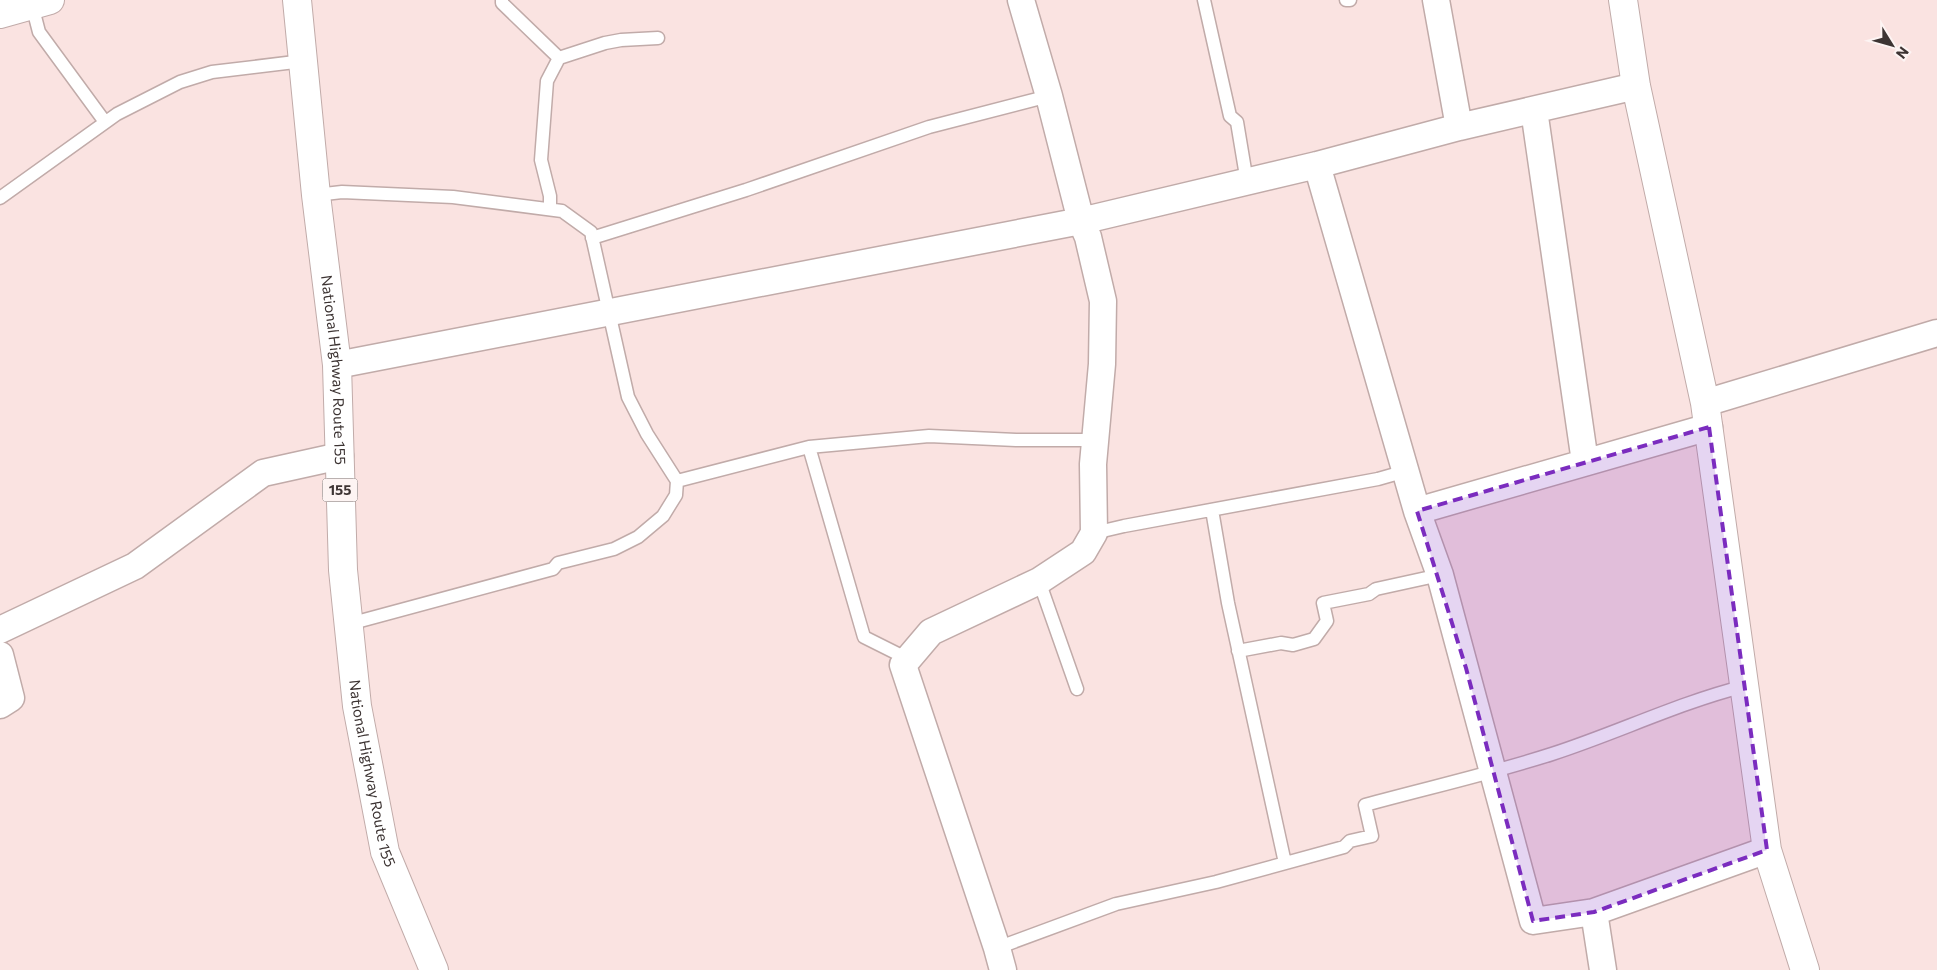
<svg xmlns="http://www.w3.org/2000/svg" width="1937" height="970" viewBox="0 0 1937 970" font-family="Commissioner,sans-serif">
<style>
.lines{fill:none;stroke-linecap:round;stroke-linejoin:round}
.service-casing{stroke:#c1aba9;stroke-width:15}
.minor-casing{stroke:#c1aba9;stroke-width:29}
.tertiary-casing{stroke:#c1aba9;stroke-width:30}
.trunk-casing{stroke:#c1aba9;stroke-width:30}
.service{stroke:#fff;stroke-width:12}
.minor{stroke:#fff;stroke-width:26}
.tertiary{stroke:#fff;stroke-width:28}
.trunk{stroke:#fff;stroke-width:28}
.marked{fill:#7b2cbf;fill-opacity:0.2;stroke:#7b2cbf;stroke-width:4;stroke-dasharray:10 6;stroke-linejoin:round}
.labels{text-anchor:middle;stroke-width:4;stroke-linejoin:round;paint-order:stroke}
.shield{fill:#fdf4f3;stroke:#776e6d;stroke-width:1}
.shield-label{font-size:14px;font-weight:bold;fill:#3d3433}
.street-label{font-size:15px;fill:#3d3433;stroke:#fdf4f3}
</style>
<rect width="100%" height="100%" fill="#fae3e1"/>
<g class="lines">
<defs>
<path id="service" d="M502 0V3L559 58 605 43 621 40 658 38
M1204 0 1230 116 1237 122 1247 182
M1346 0H1350
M32 5 39 32 105 122
M316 195 342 192 453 197 562 211 591 232 628 397 647 434 677 481 809 447 929 436 1016 440H1095
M0 198 117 114 180 82 212 72 303 61
M550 209V196L541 160 547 81 559 58
M592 238 746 190 929 127 1049 96
M809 447 864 637 908 659
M1212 510 1228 603 1285 863
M1094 533 1124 526 1378 479 1406 471
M1039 581 1077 689
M349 624 553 569 558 563 614 549 638 537 663 516 676 495 677 481
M1238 651 1281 643 1293 645 1314 639 1327 621 1323 603 1369 594 1376 589 1440 575
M997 948 1116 904 1216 882 1344 847 1350 841 1372 836 1365 805C1427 788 1490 774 1552 754 1617 733 1678 703 1745 686"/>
<path id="minor" d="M1436 0 1459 127
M1534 110 1585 462
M1317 165 1417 511 1440 575 1533 921 1594 912 1767 850
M337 365 1081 221 1317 165 1459 127 1636 86
M1705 403 1937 333
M1417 511 1709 427
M0 630 135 566 263 473 340 456
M0 655 11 698 0 705
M1594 912 1603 970
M1003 970 997 948 903 665 931 632 1039 581 1083 552 1094 533 1093 464 1102 364 1103 301 1088 237 1081 221 1049 96 1021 0"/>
<path id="tertiary" d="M1623 0 1636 86 1705 403 1767 850 1805 970
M0 14 50 0"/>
<g id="trunk">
<path id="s1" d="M297 0 316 195 337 365 343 570 357 706 385 852 434 970"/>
</g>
</defs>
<use href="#service" class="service-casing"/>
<use href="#minor" class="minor-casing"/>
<use href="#tertiary" class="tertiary-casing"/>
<use href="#trunk" class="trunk-casing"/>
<use href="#service" class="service"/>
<use href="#minor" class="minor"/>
<use href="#tertiary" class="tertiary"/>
<use href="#trunk" class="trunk"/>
</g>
<path class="marked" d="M1709 427 1767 850 1594 912 1533 921 1466 668 1417 511Z"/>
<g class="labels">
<rect class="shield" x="322.5" y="478.5" width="35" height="23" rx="4"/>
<g class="shield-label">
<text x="340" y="495">155</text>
</g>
<g class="street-label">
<text dy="5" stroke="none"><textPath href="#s1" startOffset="372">National Highway Route 155</textPath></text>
<text dy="5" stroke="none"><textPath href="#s1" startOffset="778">National Highway Route 155</textPath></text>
</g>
</g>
<g transform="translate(1892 45) rotate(127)" stroke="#fdf4f3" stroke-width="4" paint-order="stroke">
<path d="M0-4L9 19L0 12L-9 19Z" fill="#3d3433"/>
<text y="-8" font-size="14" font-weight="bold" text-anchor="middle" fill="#3d3433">N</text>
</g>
</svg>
